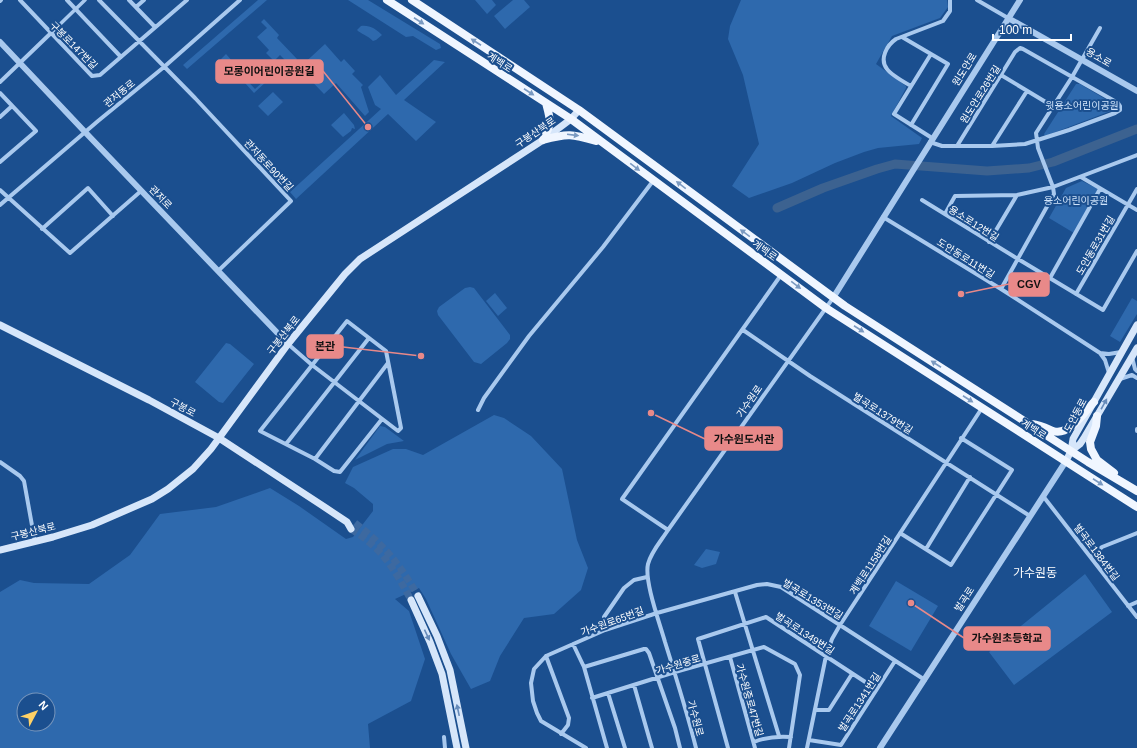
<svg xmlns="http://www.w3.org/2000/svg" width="1137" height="748" viewBox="0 0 1137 748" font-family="Helvetica,'Noto Sans KR',sans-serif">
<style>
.green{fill:#2e69ad;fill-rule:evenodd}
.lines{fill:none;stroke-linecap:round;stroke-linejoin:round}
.river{stroke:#3c6290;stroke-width:9}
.secondary-tunnel{stroke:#3d69a0;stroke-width:7;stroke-dasharray:7 3.5;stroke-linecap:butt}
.pedestrian{stroke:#a9c9ee;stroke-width:3.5}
.minor{stroke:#a9c9ee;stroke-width:4}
.tertiary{stroke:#a9c9ee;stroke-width:6}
.secondary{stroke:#d6e6fa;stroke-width:7}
.primary{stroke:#f0f6ff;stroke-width:8}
.oneway{fill:#7b9ac1}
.oneway2{fill:#668bba}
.labels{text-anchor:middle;stroke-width:4;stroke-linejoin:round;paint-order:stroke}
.street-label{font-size:10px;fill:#fff;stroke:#1b4f8f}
.park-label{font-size:10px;fill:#cfe3fa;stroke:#1b4f8f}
.quarter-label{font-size:12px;fill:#fff;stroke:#1b4f8f}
.leader{fill:none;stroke:#e88989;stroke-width:1.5}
.callout-dot{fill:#e88989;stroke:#1b4f8f;stroke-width:1.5}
.callout{fill:#e88989;stroke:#e88989;stroke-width:1.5}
.callout-label{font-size:11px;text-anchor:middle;font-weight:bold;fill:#111}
</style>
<rect width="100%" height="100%" fill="#1b4f8f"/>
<path class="green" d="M258 0H267L187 69 183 65Z
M348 0H368L440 44 441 48 436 50 413 36 406 37Z
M475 0H492L496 5 487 14Z
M513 0H524L530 7 505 29 494 16Z
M741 0H947L948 7 940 18 892 36 876 64 906 86V88L891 116 922 138 919 144 878 148 864 152 835 163 792 183 749 198 732 186 759 144 743 75 728 39 730 26Z
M264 19 279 35 277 38 297 59 295 61H286L280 55 274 61 266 53 269 50 257 37 267 28 261 22Z
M361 26C370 25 376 29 382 35L376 40 373 41C367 35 361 34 357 30Z
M325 44 341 62 344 59 355 71 352 74 363 85 361 87 369 112 365 116 336 83 324 94 299 68Z
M226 54 240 70 239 72 255 89 265 80 267 81 254 93 226 62 223 63 221 59Z
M434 60 445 62 404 100 436 122 416 141 388 114 296 199 290 192 381 109 375 105 368 87 380 75 396 95Z
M1076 84H1080L1117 106 1116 109 1045 136 1044 134Z
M273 92 283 102 268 116 258 106Z
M344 113 354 125 355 129 352 128 351 131 343 137 331 125Z
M1082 181 1098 189 1074 233 1049 218 1066 188Z
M470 287 474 288 510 335V339L507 343 481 364 474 362 438 315 437 311 439 307 465 288Z
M495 293 507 308 498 316 486 301Z
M1132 298 1137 301V314L1120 342 1110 336Z
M226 343 230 344 254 364 223 403 219 402 195 382Z
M494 415 504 418 531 436 562 469 577 540 588 568 581 590 554 614 524 618 500 656 490 681 471 689 451 654 426 599 419 588 395 599 409 611 425 659 411 701 368 724 370 748H0V592L20 580 34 583 89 584 130 555 160 514 216 507 270 488 299 506 346 539 353 537 373 511V504L354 488 345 483 353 467 393 449H406L423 455ZM24 700H48V724H24Z
M380 426 385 427 404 441 387 444 355 460Z
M706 549 720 552 716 564 702 568 694 565Z
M1085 574 1112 612 1014 685 989 652Z
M896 581 938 606 911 651 869 626Z"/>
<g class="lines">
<path class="river" d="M777 208 823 188 877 169 895 164 987 171 1029 168 1053 162 1137 129"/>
<path class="secondary-tunnel" d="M355 523C385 546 399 563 418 596
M351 529C358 534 365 538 371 544 389 559 400 580 411 600"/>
<path class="pedestrian" d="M51 33 85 0"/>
<path class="minor" d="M20 0 92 76 100 75 187 0
M67 0 121 57
M99 0 195 98 291 201 218 271
M129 0 155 27
M977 0 1008 18
M0 1 1 0
M136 7 144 0
M902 37 948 64 911 125
M931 54 894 114 932 138
M1001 75 1054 107
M0 82 51 33
M911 86C904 82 891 75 887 69 879 59 887 45 896 39L943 21 950 11V0
M0 93 36 131 0 162
M0 117 12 106
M930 142 942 146H992L1025 144 1069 130 1115 113 1120 110V106L1118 103 1023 49 1020 48 1015 52 957 146
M992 146 1027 91
M1081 177 1137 210
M0 190 70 253 141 191
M922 200 1018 259 1103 310 1137 251
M0 205 98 121 164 67 240 0
M945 214 955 196 1017 195 1053 187 1137 155
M883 217 1001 289 1100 353 1105 360 1109 373
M42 229 88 188 113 216
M989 242 1017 195
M1050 278 1100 189
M1001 289 1054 194 1053 187 1038 148 1036 133 1072 77 1100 28
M1076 294 1137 189
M743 330 810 376 1030 516
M288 344 312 365 398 431 401 428 386 351 347 321 260 431 315 459 334 471 340 472 382 419
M1100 353 1109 354 1121 352
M1132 357 1135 369 1137 371
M1120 379 1132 375 1137 378
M478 410 484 398 529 336 603 247 653 181
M1137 429V431
M286 444 369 338
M315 459 388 363
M0 462 20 476 24 481 35 542
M1043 496 1137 617
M668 530 622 499 781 275
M900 533 951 565 1012 470 961 438
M926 549 970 477
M1091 557 1102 547 1137 533
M735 592 779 736
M1128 606 1137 602
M605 630 604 617 624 588 634 580 647 577
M573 644 584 667 607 748
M546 656 569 718 568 725 561 734
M730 657 755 748
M584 667 644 649H646L649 653 675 728 680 748
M634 685 652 748
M608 693 625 748
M592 698 675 672 764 647 795 664 800 675 789 748
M815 710H829L852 674
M444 737 445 748
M809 740 841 745 895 661
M754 742C766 737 778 736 791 737
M586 748 541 721 537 713 533 701 531 683 534 669 546 656 605 630 657 613 757 585 767 584 781 587 925 680
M696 748C687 712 676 677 665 642 660 624 644 581 648 564 651 552 661 541 668 530L833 298
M728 748 698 639 766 617 876 689
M807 748 826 656 832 639 840 625 982 408"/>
<path class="tertiary" d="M1008 18 1137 91
M0 42 85 132 288 344
M833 298 1020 0
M880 748 1066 461"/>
<path class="secondary" d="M0 325 149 400 219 438 326 508 347 522 351 529
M1071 451 1080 444 1084 438 1137 348
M1066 461 1071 451 1073 439 1137 325
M0 550 53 537 92 525 152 499 168 489 193 469 211 449 288 344 345 274 360 259 543 140 571 119 579 110
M418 596 437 636 450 670 466 748
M411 600 430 642 442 674 457 748"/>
<path class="primary" d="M387 0 571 119 826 308 1137 507
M412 0 579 110 845 306 1088 462 1137 491
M543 140C568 133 572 134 596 141
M543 140C552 122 551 122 546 103
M1097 416 1096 426 1090 442 1091 449 1097 460 1114 473
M1032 424C1040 425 1046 428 1053 431 1070 436 1083 413 1094 402"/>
</g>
<defs><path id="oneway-solid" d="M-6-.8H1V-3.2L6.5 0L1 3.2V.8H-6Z"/></defs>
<g class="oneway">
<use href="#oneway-solid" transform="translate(419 21) rotate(33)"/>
<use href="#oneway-solid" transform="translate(476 42) rotate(-147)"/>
<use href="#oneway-solid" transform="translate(529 92) rotate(33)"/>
<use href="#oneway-solid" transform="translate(573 135) rotate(7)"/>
<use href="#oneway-solid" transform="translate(635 167) rotate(37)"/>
<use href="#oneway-solid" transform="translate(681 185) rotate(-143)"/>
<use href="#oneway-solid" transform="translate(745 233) rotate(-144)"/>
<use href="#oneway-solid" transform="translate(796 285) rotate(37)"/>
<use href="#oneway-solid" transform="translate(859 329) rotate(33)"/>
<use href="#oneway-solid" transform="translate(936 364) rotate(-147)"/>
<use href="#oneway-solid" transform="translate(968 399) rotate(33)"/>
<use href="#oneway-solid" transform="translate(1098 482) rotate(33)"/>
</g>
<g class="oneway2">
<use href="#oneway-solid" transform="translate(1104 404) rotate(-61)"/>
<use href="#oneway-solid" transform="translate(427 635) rotate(65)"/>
<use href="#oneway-solid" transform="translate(458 710) rotate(-102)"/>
</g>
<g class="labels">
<g class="street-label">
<text transform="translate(74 45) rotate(45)" y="4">구봉로147번길</text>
<text transform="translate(1099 57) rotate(30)" y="4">용소로</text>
<text transform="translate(500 62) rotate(33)" y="4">계백로</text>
<text transform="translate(964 69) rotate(-58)" y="4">원도안로</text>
<text transform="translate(119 93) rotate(-39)" y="4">관저동로</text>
<text transform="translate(980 94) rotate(-58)" y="4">원도안로26번길</text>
<text transform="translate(535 132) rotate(-34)" y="4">구봉산북로</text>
<text transform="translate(269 165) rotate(47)" y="4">관저동로90번길</text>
<text transform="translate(161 197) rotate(46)" y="4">관저로</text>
<text transform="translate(974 223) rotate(32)" y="4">용소로12번길</text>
<text transform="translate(1095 245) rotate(-60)" y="4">도안동로31번길</text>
<text transform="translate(765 250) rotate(36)" y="4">계백로</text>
<text transform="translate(966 258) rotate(32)" y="4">도안동로11번길</text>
<text transform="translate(283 335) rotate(-52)" y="4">구봉산북로</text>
<text transform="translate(749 401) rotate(-55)" y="4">가수원로</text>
<text transform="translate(183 407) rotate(28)" y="4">구봉로</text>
<text transform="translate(883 413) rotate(32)" y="4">벌곡로1379번길</text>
<text transform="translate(1075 415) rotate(-62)" y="4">도안동로</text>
<text transform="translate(1034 429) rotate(33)" y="4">계백로</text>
<text transform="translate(33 531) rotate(-14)" y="4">구봉산북로</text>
<text transform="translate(1097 552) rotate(53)" y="4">벌곡로1384번길</text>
<text transform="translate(870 565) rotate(-57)" y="4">계백로1158번길</text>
<text transform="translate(813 599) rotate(31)" y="4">벌곡로1353번길</text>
<text transform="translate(964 599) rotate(-57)" y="4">벌곡로</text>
<text transform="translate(612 621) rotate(-20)" y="4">가수원로65번길</text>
<text transform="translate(805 633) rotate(33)" y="4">벌곡로1349번길</text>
<text transform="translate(678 664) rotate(-17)" y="4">가수원중로</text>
<text transform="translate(750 700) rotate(74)" y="4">가수원중로47번길</text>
<text transform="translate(859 702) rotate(-57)" y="4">벌곡로1341번길</text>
<text transform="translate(696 718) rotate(75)" y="4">가수원로</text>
</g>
<g class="park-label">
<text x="1082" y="109">윗용소어린이공원</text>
<text x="1076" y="204">용소어린이공원</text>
</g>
<g class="quarter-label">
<text x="1035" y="577">가수원동</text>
</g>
</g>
<path class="leader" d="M368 127L323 71M961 294L1009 284M421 356L343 347M651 413L705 439M911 603L964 638"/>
<g class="callout-dot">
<circle cx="368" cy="127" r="4"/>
<circle cx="961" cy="294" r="4"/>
<circle cx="421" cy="356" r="4"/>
<circle cx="651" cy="413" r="4"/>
<circle cx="911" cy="603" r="4"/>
</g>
<g class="callout">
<rect x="216" y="60" width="107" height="23" rx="4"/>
<rect x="1009" y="273" width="40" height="23" rx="4"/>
<rect x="307" y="335" width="36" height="23" rx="4"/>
<rect x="705" y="427" width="77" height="23" rx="4"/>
<rect x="964" y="627" width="86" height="23" rx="4"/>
</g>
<g class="callout-label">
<text x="269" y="75">모롱이어린이공원길</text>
<text x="1029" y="288">CGV</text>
<text x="325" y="350">본관</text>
<text x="744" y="443">가수원도서관</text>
<text x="1007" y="642">가수원초등학교</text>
</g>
<g transform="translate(36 712) rotate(49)"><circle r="19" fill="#1b4f8f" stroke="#7695bc"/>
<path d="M0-3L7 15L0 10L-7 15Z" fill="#ffd166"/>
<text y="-6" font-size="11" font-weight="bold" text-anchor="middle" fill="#ffffff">N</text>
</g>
<path d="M993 34v6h78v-6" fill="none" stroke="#ffffff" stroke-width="2"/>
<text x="999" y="34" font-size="12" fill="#ffffff" stroke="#1b4f8f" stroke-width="3" paint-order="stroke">100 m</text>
</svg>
